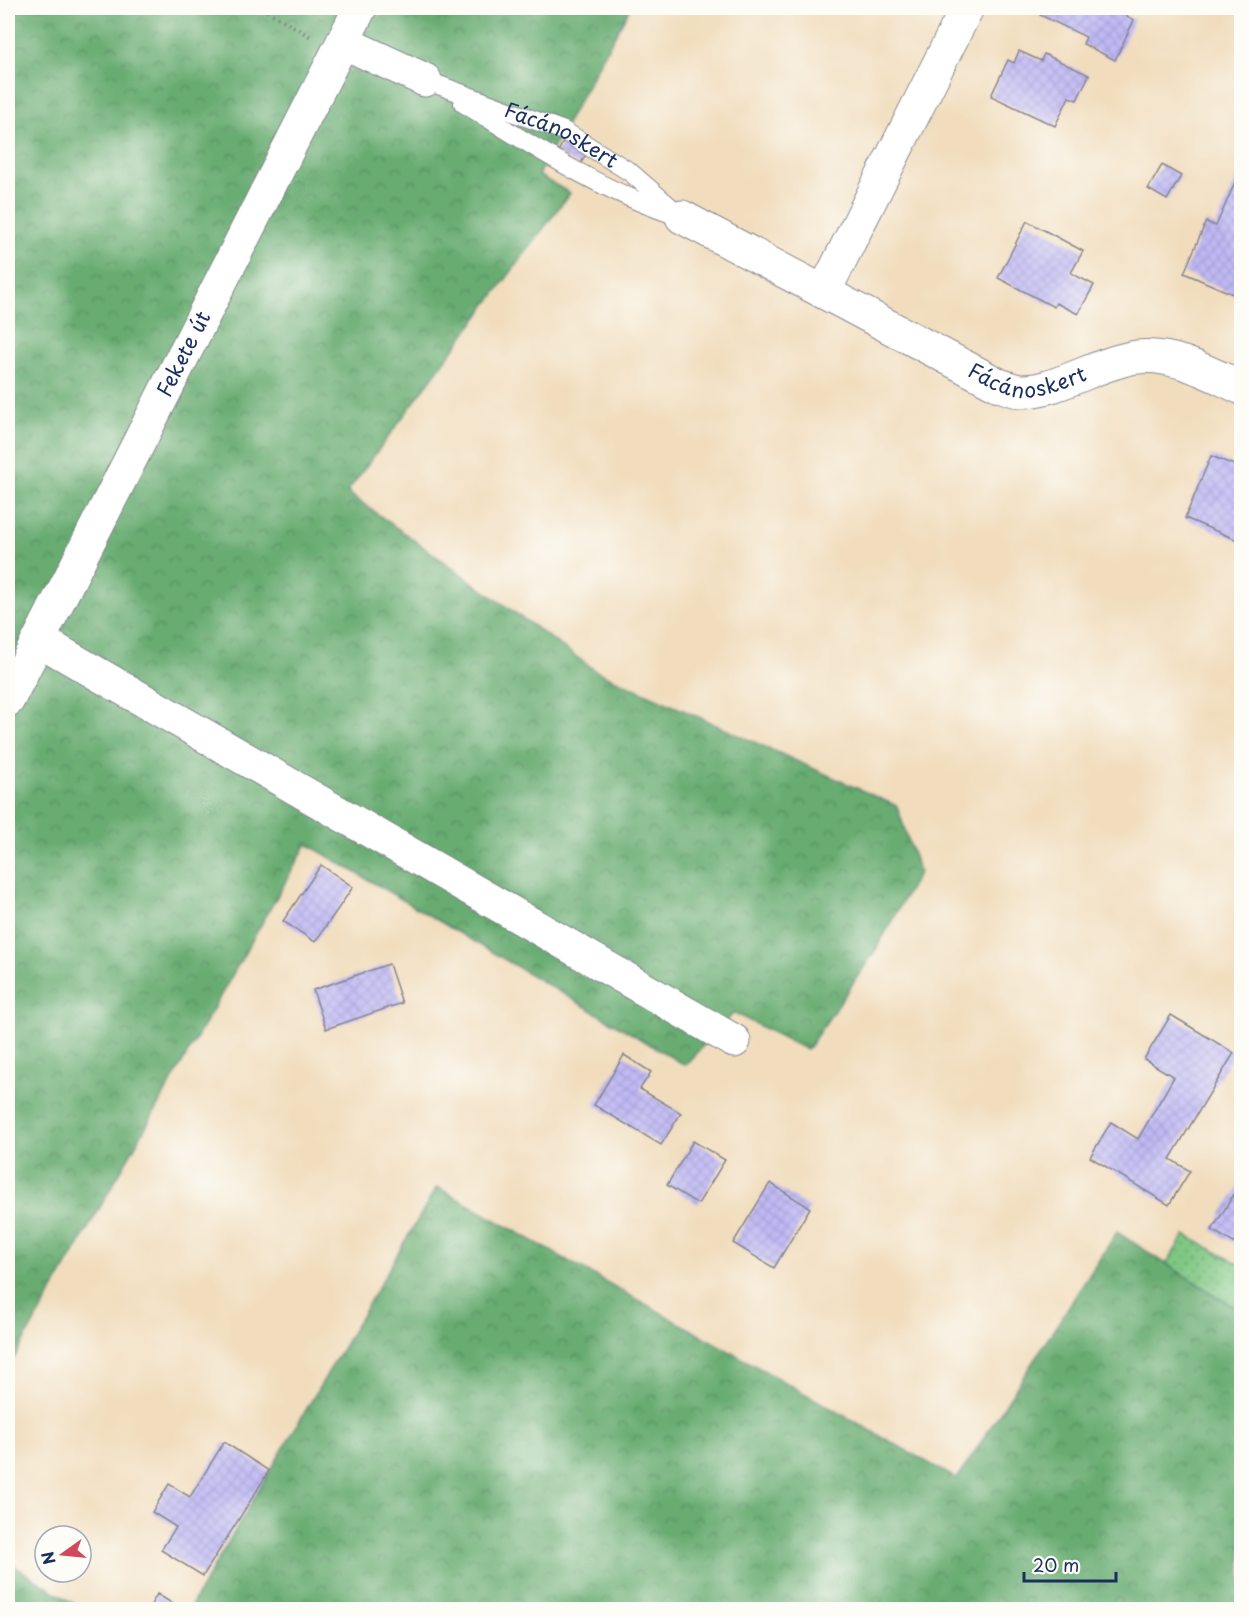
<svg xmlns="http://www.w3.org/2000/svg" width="1249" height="1617" viewBox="0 0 1249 1617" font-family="'Playpen Sans',sans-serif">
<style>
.grass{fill:url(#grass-dots);stroke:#4d7b70;stroke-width:1.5}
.forest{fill:url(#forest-crowns);stroke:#416e68;stroke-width:1.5}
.building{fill:url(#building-cross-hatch)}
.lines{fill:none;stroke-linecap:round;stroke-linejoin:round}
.lane-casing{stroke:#86868e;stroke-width:20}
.street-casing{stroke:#86868e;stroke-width:35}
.path{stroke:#86868e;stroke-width:4;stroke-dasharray:1.5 4.5;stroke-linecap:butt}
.lane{stroke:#fff;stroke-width:18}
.street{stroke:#fff;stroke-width:33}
.labels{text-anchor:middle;stroke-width:6;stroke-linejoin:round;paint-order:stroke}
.street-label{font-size:21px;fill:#1b2f5e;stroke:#fdfcf7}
</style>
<defs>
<pattern id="grass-dots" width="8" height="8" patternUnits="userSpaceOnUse" patternTransform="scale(1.5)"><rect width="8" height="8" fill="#7fc783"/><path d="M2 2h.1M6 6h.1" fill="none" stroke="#67a26e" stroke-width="1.8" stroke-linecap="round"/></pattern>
<pattern id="forest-crowns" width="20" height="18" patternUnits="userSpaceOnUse" patternTransform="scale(1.5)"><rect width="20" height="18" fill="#67ac71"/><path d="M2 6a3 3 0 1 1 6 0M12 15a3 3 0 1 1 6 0" fill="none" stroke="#548c60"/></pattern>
<pattern id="building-cross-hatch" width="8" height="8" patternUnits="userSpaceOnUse" patternTransform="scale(1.5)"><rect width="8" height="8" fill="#c0b9f4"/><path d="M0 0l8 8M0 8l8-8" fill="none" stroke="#a49fd4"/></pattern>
</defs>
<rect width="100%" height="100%" fill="#fdfcf7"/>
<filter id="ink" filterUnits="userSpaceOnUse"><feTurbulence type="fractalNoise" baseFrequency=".0167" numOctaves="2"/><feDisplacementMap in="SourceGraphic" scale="12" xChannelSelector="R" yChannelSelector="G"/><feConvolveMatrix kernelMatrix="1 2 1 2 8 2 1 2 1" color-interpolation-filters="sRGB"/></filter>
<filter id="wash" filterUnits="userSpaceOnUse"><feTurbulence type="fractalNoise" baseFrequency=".008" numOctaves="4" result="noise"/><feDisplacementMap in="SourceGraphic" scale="24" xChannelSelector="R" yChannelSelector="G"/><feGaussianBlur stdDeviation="1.35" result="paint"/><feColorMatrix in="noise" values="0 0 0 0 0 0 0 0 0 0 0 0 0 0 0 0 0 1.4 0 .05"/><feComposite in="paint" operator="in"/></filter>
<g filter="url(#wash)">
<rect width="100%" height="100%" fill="#f1ddbd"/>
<path class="grass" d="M1185 1235 1241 1265V1312L1166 1264Z"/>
<path class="forest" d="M8 8H630L538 175 570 193 347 492 596 671 897 806 919 872 875 951 807 1050 734 1013 685 1065 307 844 8 1369Z
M437 1187 957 1479 1117 1232 1241 1312V1609H189Z
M8 1562 82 1609H8Z"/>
<g id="blocks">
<path class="building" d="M1043 8H1123L1120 13 1134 20 1115 60 1083 44 1086 37 1040 15Z
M1019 51 1041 61 1044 54 1089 75 1077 100 1069 97 1055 126 991 96 1008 60 1014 63Z
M564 140 587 152 580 165 557 154Z
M1162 165 1181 176 1167 200 1148 189Z
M1237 178 1242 180V298L1184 273 1206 222 1216 226Z
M1027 221 1083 251 1071 273 1094 285 1078 314 1056 303 1054 307 998 278Z
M1211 456 1242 468V542L1185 518Z
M321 865 353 887 315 942 283 921Z
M389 964 402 1003 326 1029 313 990Z
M1171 1015 1234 1053 1170 1159 1190 1171 1169 1205 1090 1157 1111 1122 1138 1139 1174 1077 1144 1059Z
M624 1055 651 1072 640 1089 681 1113 661 1145 594 1105Z
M693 1141 725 1160 698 1204 667 1185Z
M1242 1181V1248L1212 1230Z
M770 1183 810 1208 774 1268 733 1243Z
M224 1442 269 1471 203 1576 161 1550 176 1527 152 1512 169 1484 190 1497Z
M157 1594 183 1610H148Z"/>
</g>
</g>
<g filter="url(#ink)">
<use href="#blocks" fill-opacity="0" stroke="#86868e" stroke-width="1.5"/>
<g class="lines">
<defs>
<g id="lane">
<path id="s1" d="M425 80 564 131 630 172 682 217"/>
<path d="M463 103C530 144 597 189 672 214"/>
</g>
<g id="street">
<path d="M343 42 425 80"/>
<path id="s2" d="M682 217 999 385C1006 387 1014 391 1022 391 1058 391 1099 362 1137 357 1174 353 1209 373 1242 388"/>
<path d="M824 292 967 8"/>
<path d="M39 640 734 1041"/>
<path id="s3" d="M8 700 360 8"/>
</g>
</defs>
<use href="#lane" class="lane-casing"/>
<use href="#street" class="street-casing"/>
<path class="path" d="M262 8 311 37"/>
<use href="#lane" class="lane"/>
<use href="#street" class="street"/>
</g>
</g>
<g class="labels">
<g class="street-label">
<text dy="7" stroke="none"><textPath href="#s1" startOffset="147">Fácánoskert</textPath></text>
<text dy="7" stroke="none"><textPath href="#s3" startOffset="388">Fekete út</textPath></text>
<text dy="7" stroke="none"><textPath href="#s2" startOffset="387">Fácánoskert</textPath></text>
</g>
</g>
<rect width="1249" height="1617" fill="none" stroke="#fdfcf7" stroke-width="30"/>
<g transform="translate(63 1554) rotate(255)"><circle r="28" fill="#fdfcf7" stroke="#a3aaba" stroke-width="1.5"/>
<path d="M0-4.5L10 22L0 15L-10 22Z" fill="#d1495b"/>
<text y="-9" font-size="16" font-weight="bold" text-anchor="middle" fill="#1b2f5e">N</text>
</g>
<path d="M1024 1572v9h92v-9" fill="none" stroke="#1b2f5e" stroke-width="3"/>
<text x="1033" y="1572" font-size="18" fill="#1b2f5e" stroke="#fdfcf7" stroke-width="4.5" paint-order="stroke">20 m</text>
</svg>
